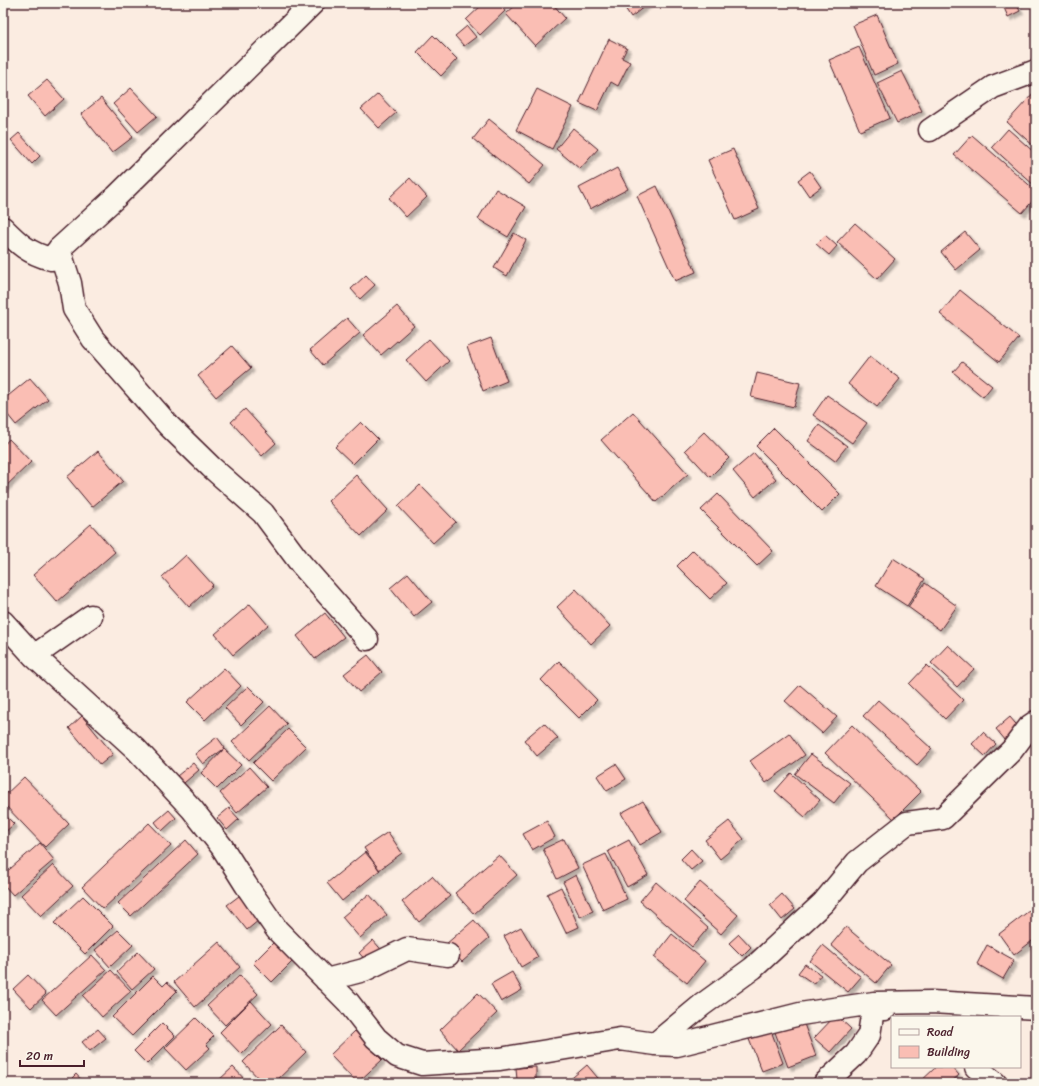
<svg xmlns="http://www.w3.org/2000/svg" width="1039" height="1086" viewBox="0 0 1039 1086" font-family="Sriracha,sans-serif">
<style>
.building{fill:#fabeb4;stroke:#4a1f2b;filter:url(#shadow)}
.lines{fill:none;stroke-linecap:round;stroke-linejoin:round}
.minor-casing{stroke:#4a1f2b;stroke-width:25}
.minor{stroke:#fbf7ec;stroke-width:22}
</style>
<defs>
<filter id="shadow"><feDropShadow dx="3.5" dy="3.5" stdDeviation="1" flood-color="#0004"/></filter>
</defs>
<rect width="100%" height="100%" fill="#fbece1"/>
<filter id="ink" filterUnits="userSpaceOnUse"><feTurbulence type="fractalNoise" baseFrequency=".025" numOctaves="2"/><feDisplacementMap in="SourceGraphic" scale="8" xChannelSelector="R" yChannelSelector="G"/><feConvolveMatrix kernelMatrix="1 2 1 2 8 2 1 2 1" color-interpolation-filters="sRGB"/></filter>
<g filter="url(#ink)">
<path class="building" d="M484 3H498L505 11 480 35 466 20Z
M518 3H552L565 18 535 46 506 14Z
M626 3H649L631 17 623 5Z
M1002 3H1016L1020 11 1008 17Z
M877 15 898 64 874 75 853 25Z
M467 26 476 37 464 46 455 36Z
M433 35 457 59 441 76 417 52Z
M609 39 627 48 622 58 630 62 618 86 611 82 597 111 579 103Z
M859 47 890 118 860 131 829 60Z
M902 71 922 111 897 123 877 83Z
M47 80 64 99 45 116 28 96Z
M131 88 157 116 138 132 113 104Z
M537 89 573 107 552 149 516 130Z
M1036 90V148L1007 122Z
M378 94 396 113 379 128 361 109Z
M101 98 133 137 112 153 81 114Z
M489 119 545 165 529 184 473 139Z
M573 128 598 149 580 169 556 149Z
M1008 129 1036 154V187L992 147Z
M19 133 40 156 32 164 11 140Z
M972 135 1036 191V197L1022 213 954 155Z
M733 149 759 209 735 220 708 160Z
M617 168 628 189 590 209 579 188Z
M810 171 821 187 809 196 798 180Z
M410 178 427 197 406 217 389 198Z
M657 186 696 272 675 281 637 196Z
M496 189 526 207 508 237 478 219Z
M855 223 895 259 877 279 837 242Z
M965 232 980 250 956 270 941 252Z
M514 233 526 240 507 276 494 268Z
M825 235 837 246 829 255 816 244Z
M366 275 375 285 360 299 351 289Z
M960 290 1019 338 999 362 940 314Z
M397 306 414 326 381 355 363 335Z
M347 318 360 333 323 365 310 350Z
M491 338 507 381 483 391 467 347Z
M429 339 449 361 426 382 406 360Z
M232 346 251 368 216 397 198 376Z
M870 356 900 379 877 407 848 384Z
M962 362 992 386 983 397 953 372Z
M757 373 800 383 794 407 751 397Z
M30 378 48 399 16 425 3 409V400Z
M827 395 867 423 852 443 813 415Z
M245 409 276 443 262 456 231 422Z
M633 412 688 474 656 502 601 440Z
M361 422 378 439 353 464 335 447Z
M819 425 847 446 835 461 808 441Z
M774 428 840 494 822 512 756 446Z
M704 432 729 458 710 477 685 450Z
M9 439 31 462 3 489V446Z
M98 451 123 481 92 507 67 477Z
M754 453 776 479 755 497 733 471Z
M356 475 388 510 361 536 328 501Z
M420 485 456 522 433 543 398 506Z
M718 494 773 551 757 566 701 510Z
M91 524 115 552 57 602 33 575Z
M693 550 727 583 710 599 677 566Z
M186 555 213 585 189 607 162 577Z
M893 558 925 579 907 606 876 586Z
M408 573 432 602 414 617 390 588Z
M925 583 957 606 940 630 908 607Z
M576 589 610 626 591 644 557 607Z
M250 604 268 625 233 655 215 634Z
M325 613 344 637 315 659 297 636Z
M948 645 974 669 957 687 931 663Z
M368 655 382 672 359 692 344 674Z
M559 661 597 700 579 718 541 680Z
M927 665 963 700 945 719 909 684Z
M224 668 241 686 205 720 187 702Z
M800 685 837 717 822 733 785 701Z
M248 686 264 702 241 725 225 708Z
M878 700 932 749 917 765 863 716Z
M270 706 287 724 249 760 232 742Z
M82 716 113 754 100 765 69 728Z
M1010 717 1020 729 1006 741 996 729Z
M544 723 558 738 537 756 524 740Z
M852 725 921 792 894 819 825 753Z
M288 729 306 747 271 781 253 763Z
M983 732 996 744 985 756 972 744Z
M789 733 805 755 766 783 750 761Z
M217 737 225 748 203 764 195 754Z
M224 749 241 765 217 789 201 773Z
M811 754 850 783 834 803 795 774Z
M193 763 199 770 184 783 177 776Z
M616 764 626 779 607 791 597 776Z
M249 767 267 787 237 813 220 793Z
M791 773 820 800 805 817 775 791Z
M24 777 69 824 45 847 3 803V797Z
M643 801 662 832 640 845 621 813Z
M229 808 239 819 227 830 217 818Z
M169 810 176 818 162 831 155 822Z
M3 813 14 824 3 834Z
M547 821 555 837 532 850 523 834Z
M729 821 744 839 720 859 705 840Z
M149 823 171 846 103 909 82 887Z
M388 832 402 853 379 870 364 848Z
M564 839 578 868 557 879 543 849Z
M186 840 198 854 131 916 118 903Z
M629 840 648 875 627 887 608 851Z
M40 843 54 860 13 895 3 884V875Z
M691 849 702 861 691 870 681 859Z
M365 852 380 870 342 901 327 883Z
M606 854 627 899 603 910 582 865Z
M499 855 517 875 474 914 455 893Z
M53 865 73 886 41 916 21 895Z
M576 875 593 911 580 917 563 882Z
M432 876 450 896 419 922 402 902Z
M656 882 708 928 692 947 640 901Z
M700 882 738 915 721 934 684 901Z
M561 887 579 927 566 933 547 894Z
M369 894 387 915 360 938 342 917Z
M782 894 795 909 782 920 770 905Z
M83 896 113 926 85 954 54 923Z
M239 896 259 920 247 930 227 905Z
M1034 907 1036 910V938L1014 955 999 934Z
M474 920 489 938 462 962 446 944Z
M521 927 538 957 521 967 504 936Z
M846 927 891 965 876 983 831 945Z
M118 930 133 945 110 967 95 950Z
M672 934 705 961 687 983 654 957Z
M739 934 751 947 742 956 729 943Z
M278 938 291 951 285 955 292 962 272 982 253 963Z
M373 940 384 953 370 965 359 953Z
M219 942 240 967 195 1007 174 982Z
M823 945 861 977 848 992 810 961Z
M987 945 1014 960 1003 979 977 964Z
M138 952 154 969 132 989 117 972Z
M92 955 106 970 56 1015 42 1000Z
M805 964 821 975 814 984 798 973Z
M111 970 131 991 102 1017 83 996Z
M512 972 522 990 501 1002 491 984Z
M28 975 46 994 31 1008 13 989Z
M240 975 258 994 225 1025 207 1006Z
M153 976 163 986 167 982 177 991 132 1036 112 1017Z
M478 993 497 1013 458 1050 440 1030Z
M251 1001 272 1024 241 1054 220 1032Z
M836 1015 851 1029 830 1052 814 1038Z
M801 1016 816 1056 788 1067 773 1027Z
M196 1018 214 1036 206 1044 210 1048 186 1070 165 1048Z
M162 1023 175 1036 147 1064 134 1051Z
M281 1025 306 1052 274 1083H263L243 1062Z
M770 1028 783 1063 762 1071 748 1037Z
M98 1029 106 1038 90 1051 82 1042Z
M355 1031 382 1060 357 1083 330 1055Z
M587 1065 602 1083H566Z
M233 1067 248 1083H222L219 1080Z
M536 1067V1079L517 1080 516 1068Z
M936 1067H952L959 1075 950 1083H919Z
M76 1074 84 1083H67Z"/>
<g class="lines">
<defs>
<path id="minor" d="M930 130 993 87 1036 71
M3 228C19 244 28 253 51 259L59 249 116 197 313 3
M59 249 70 283 74 309 93 339 169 426 211 467 263 513 301 564 367 639
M3 622 34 656 136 749 192 809 222 847 246 885 277 930 348 1002 376 1038 397 1056 422 1064 500 1059 620 1039 655 1044 677 1045 800 1014 874 1003 931 1002 1036 1008
M34 656 91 616
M326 980 364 970 407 949 448 955
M655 1044 702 1005 753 968 823 903 857 862 907 823 943 818 1012 750 1030 726 1036 722
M976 1067 995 1083
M825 1083 856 1054 869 1035 874 1003 885 1009"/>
</defs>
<use href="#minor" class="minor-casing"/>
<use href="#minor" class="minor"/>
</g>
</g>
<rect width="1039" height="1086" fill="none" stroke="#fbf7ec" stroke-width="16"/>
<rect x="8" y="8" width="1023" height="1070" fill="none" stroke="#4a1f2b" stroke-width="1.5" filter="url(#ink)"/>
<rect x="891" y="1016" width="130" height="52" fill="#fbf7ec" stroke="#b4a19f"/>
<rect x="899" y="1029" width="20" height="6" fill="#fbf7ec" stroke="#b4a19f"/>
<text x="927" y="1036" font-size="12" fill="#4a1f2b">Road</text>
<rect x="899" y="1046" width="20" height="12" fill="#fabeb4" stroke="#b4a19f"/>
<text x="927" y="1056" font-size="12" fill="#4a1f2b">Building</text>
<path d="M20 1060v6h64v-6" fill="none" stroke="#4a1f2b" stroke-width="2"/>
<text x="26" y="1060" font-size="12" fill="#4a1f2b" stroke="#fbf7ec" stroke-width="3" paint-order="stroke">20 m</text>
</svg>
